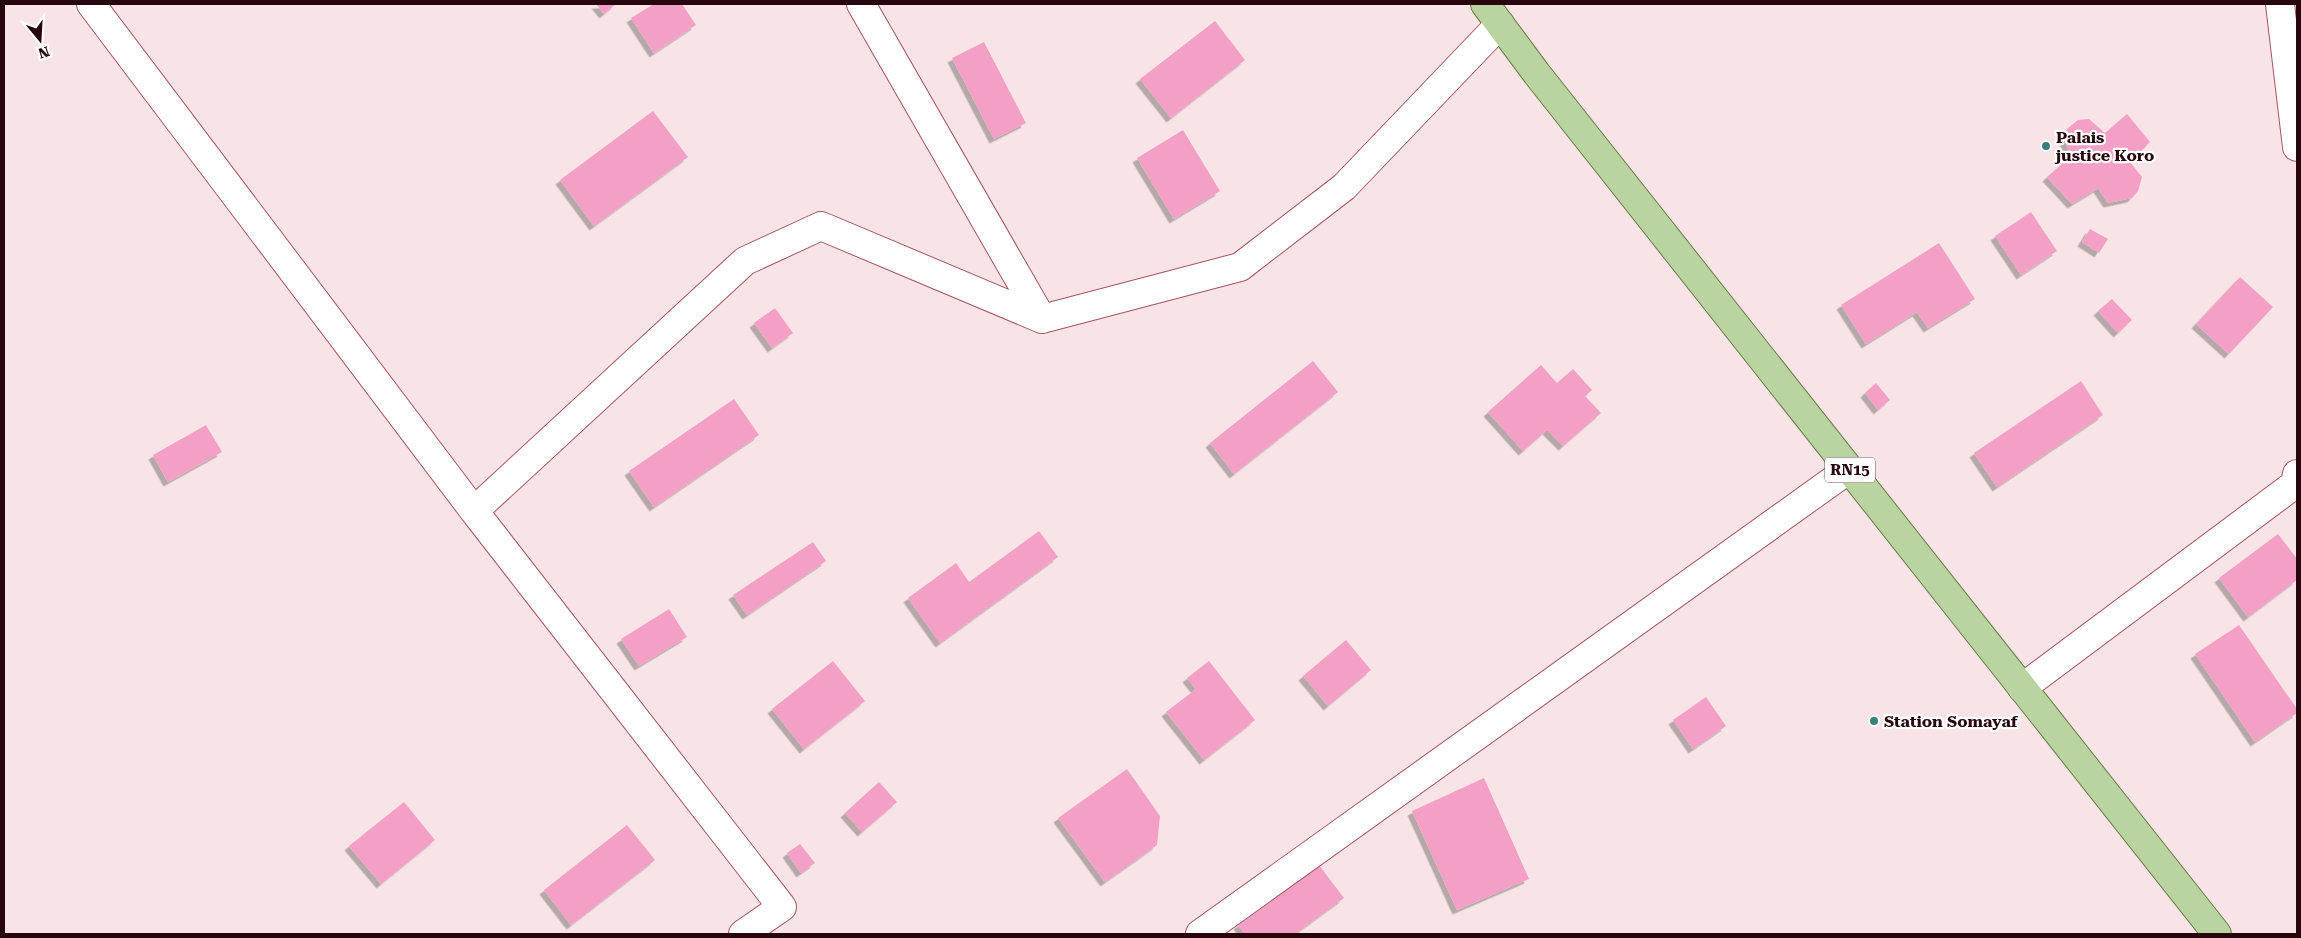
<svg xmlns="http://www.w3.org/2000/svg" width="2301" height="938" viewBox="0 0 2301 938" font-family="'Roboto Serif',serif">
<style>
.building{fill:#f4a0c6;filter:url(#shadow)}
.lines{fill:none;stroke-linecap:round;stroke-linejoin:round}
.minor-casing{stroke:#a55360;stroke-width:30}
.major-casing{stroke:#697a45;stroke-width:30}
.minor{stroke:#fff;stroke-width:28}
.major{stroke:#bad4a1;stroke-width:28}
.poi-dot{fill:#38807d;stroke:#fff;stroke-width:2}
.labels{text-anchor:middle;stroke-width:4.5;stroke-linejoin:round;paint-order:stroke}
.shield{fill:#fff;stroke:#685156;stroke-width:1}
.shield-label{font-size:15px;font-weight:bold;fill:#27070d}
.poi-label{font-size:16px;font-weight:bold;fill:#27070d;stroke:#fff;text-anchor:start}
</style>
<defs>
<filter id="shadow"><feDropShadow dx="-4.5" dy="4.5" stdDeviation="0" flood-color="#0004"/></filter>
</defs>
<rect width="100%" height="100%" fill="#f8e4e6"/>
<path class="building" d="M596 4H616L604 14Z
M654 4H682L696 25 654 53 631 18Z
M1215 21 1245 60 1171 118 1140 79Z
M984 42 1026 123 994 139 952 58Z
M653 111 688 157 594 226 560 180Z
M2127 114 2150 142 2130 162 2142 177 2138 191 2132 198 2108 203 2098 188 2072 204 2047 177 2071 156 2063 137 2067 129 2078 120 2089 119 2105 133Z
M1183 130 1220 191 1174 219 1137 158Z
M2031 212 2057 251 2021 275 1995 236Z
M2090 229 2108 239 2099 253 2082 242Z
M1939 243 1975 299 1928 328 1917 312 1866 344 1841 305Z
M2240 277 2273 307 2229 354 2196 324Z
M2112 299 2132 320 2118 333 2098 311Z
M775 308 793 333 772 348 754 323Z
M1313 361 1338 392 1234 474 1210 443Z
M1541 365 1557 383 1573 369 1592 390 1585 396 1601 413 1563 446 1547 430 1523 451 1488 412Z
M2081 381 2103 415 1997 487 1974 453Z
M1876 383 1890 400 1878 410 1865 393Z
M734 399 759 435 654 507 629 471Z
M206 425 222 452 168 482 153 455Z
M1039 531 1058 557 940 643 908 598 956 563 969 582Z
M2278 534 2297 559V580L2248 617 2219 578Z
M813 542 826 561 747 615 733 595Z
M669 609 687 637 639 666 621 639Z
M2239 625 2297 709V713L2255 742 2195 654Z
M1346 640 1371 670 1328 706 1303 676Z
M833 661 865 701 804 749 772 709Z
M1209 661 1255 720 1204 760 1166 712 1196 689 1187 678Z
M1706 697 1726 726 1693 749 1673 720Z
M1127 769 1160 816 1157 845 1105 882 1058 818Z
M1484 778 1529 879 1457 910 1412 811Z
M879 782 897 802 862 832 845 813Z
M404 802 435 840 381 884 349 846Z
M627 825 655 860 571 925 544 890Z
M800 844 815 863 801 873 787 853Z
M1319 865 1344 898 1295 934H1245L1238 925Z"/>
<g class="lines">
<defs>
<path id="minor" d="M91 4 474 511
M861 4 1042 319
M2280 4 2297 147
M2022 688 2295 484 2297 474
M743 934 782 907 474 511 745 261 821 226 1042 319 1240 267 1344 187 1500 24
M1200 934 1849 469"/>
<path id="major" d="M1485 4 1537 74 2217 934"/>
</defs>
<use href="#minor" class="minor-casing"/>
<use href="#major" class="major-casing"/>
<use href="#minor" class="minor"/>
<use href="#major" class="major"/>
</g>
<g class="poi-dot">
<circle cx="2046" cy="146" r="5"/>
<circle cx="1874" cy="721" r="5"/>
</g>
<g class="labels">
<rect class="shield" x="1825" y="457.5" width="50" height="25" rx="4"/>
<g class="shield-label">
<text x="1850" y="475">RN15</text>
</g>
<g class="poi-label">
<text x="2056" y="143">Palais<tspan x="2056" dy="18">justice Koro</tspan></text>
<text x="1884" y="727">Station Somayaf</text>
</g>
</g>
<rect width="2301" height="938" fill="none" stroke="#27070d" stroke-width="10"/>
<g transform="translate(40 40) rotate(162)" stroke="#ffffff" stroke-width="4" paint-order="stroke">
<path d="M0-4L9 19L0 12L-9 19Z" fill="#27070d"/>
<text y="-8" font-size="14" font-weight="bold" text-anchor="middle" fill="#27070d">N</text>
</g>
</svg>
